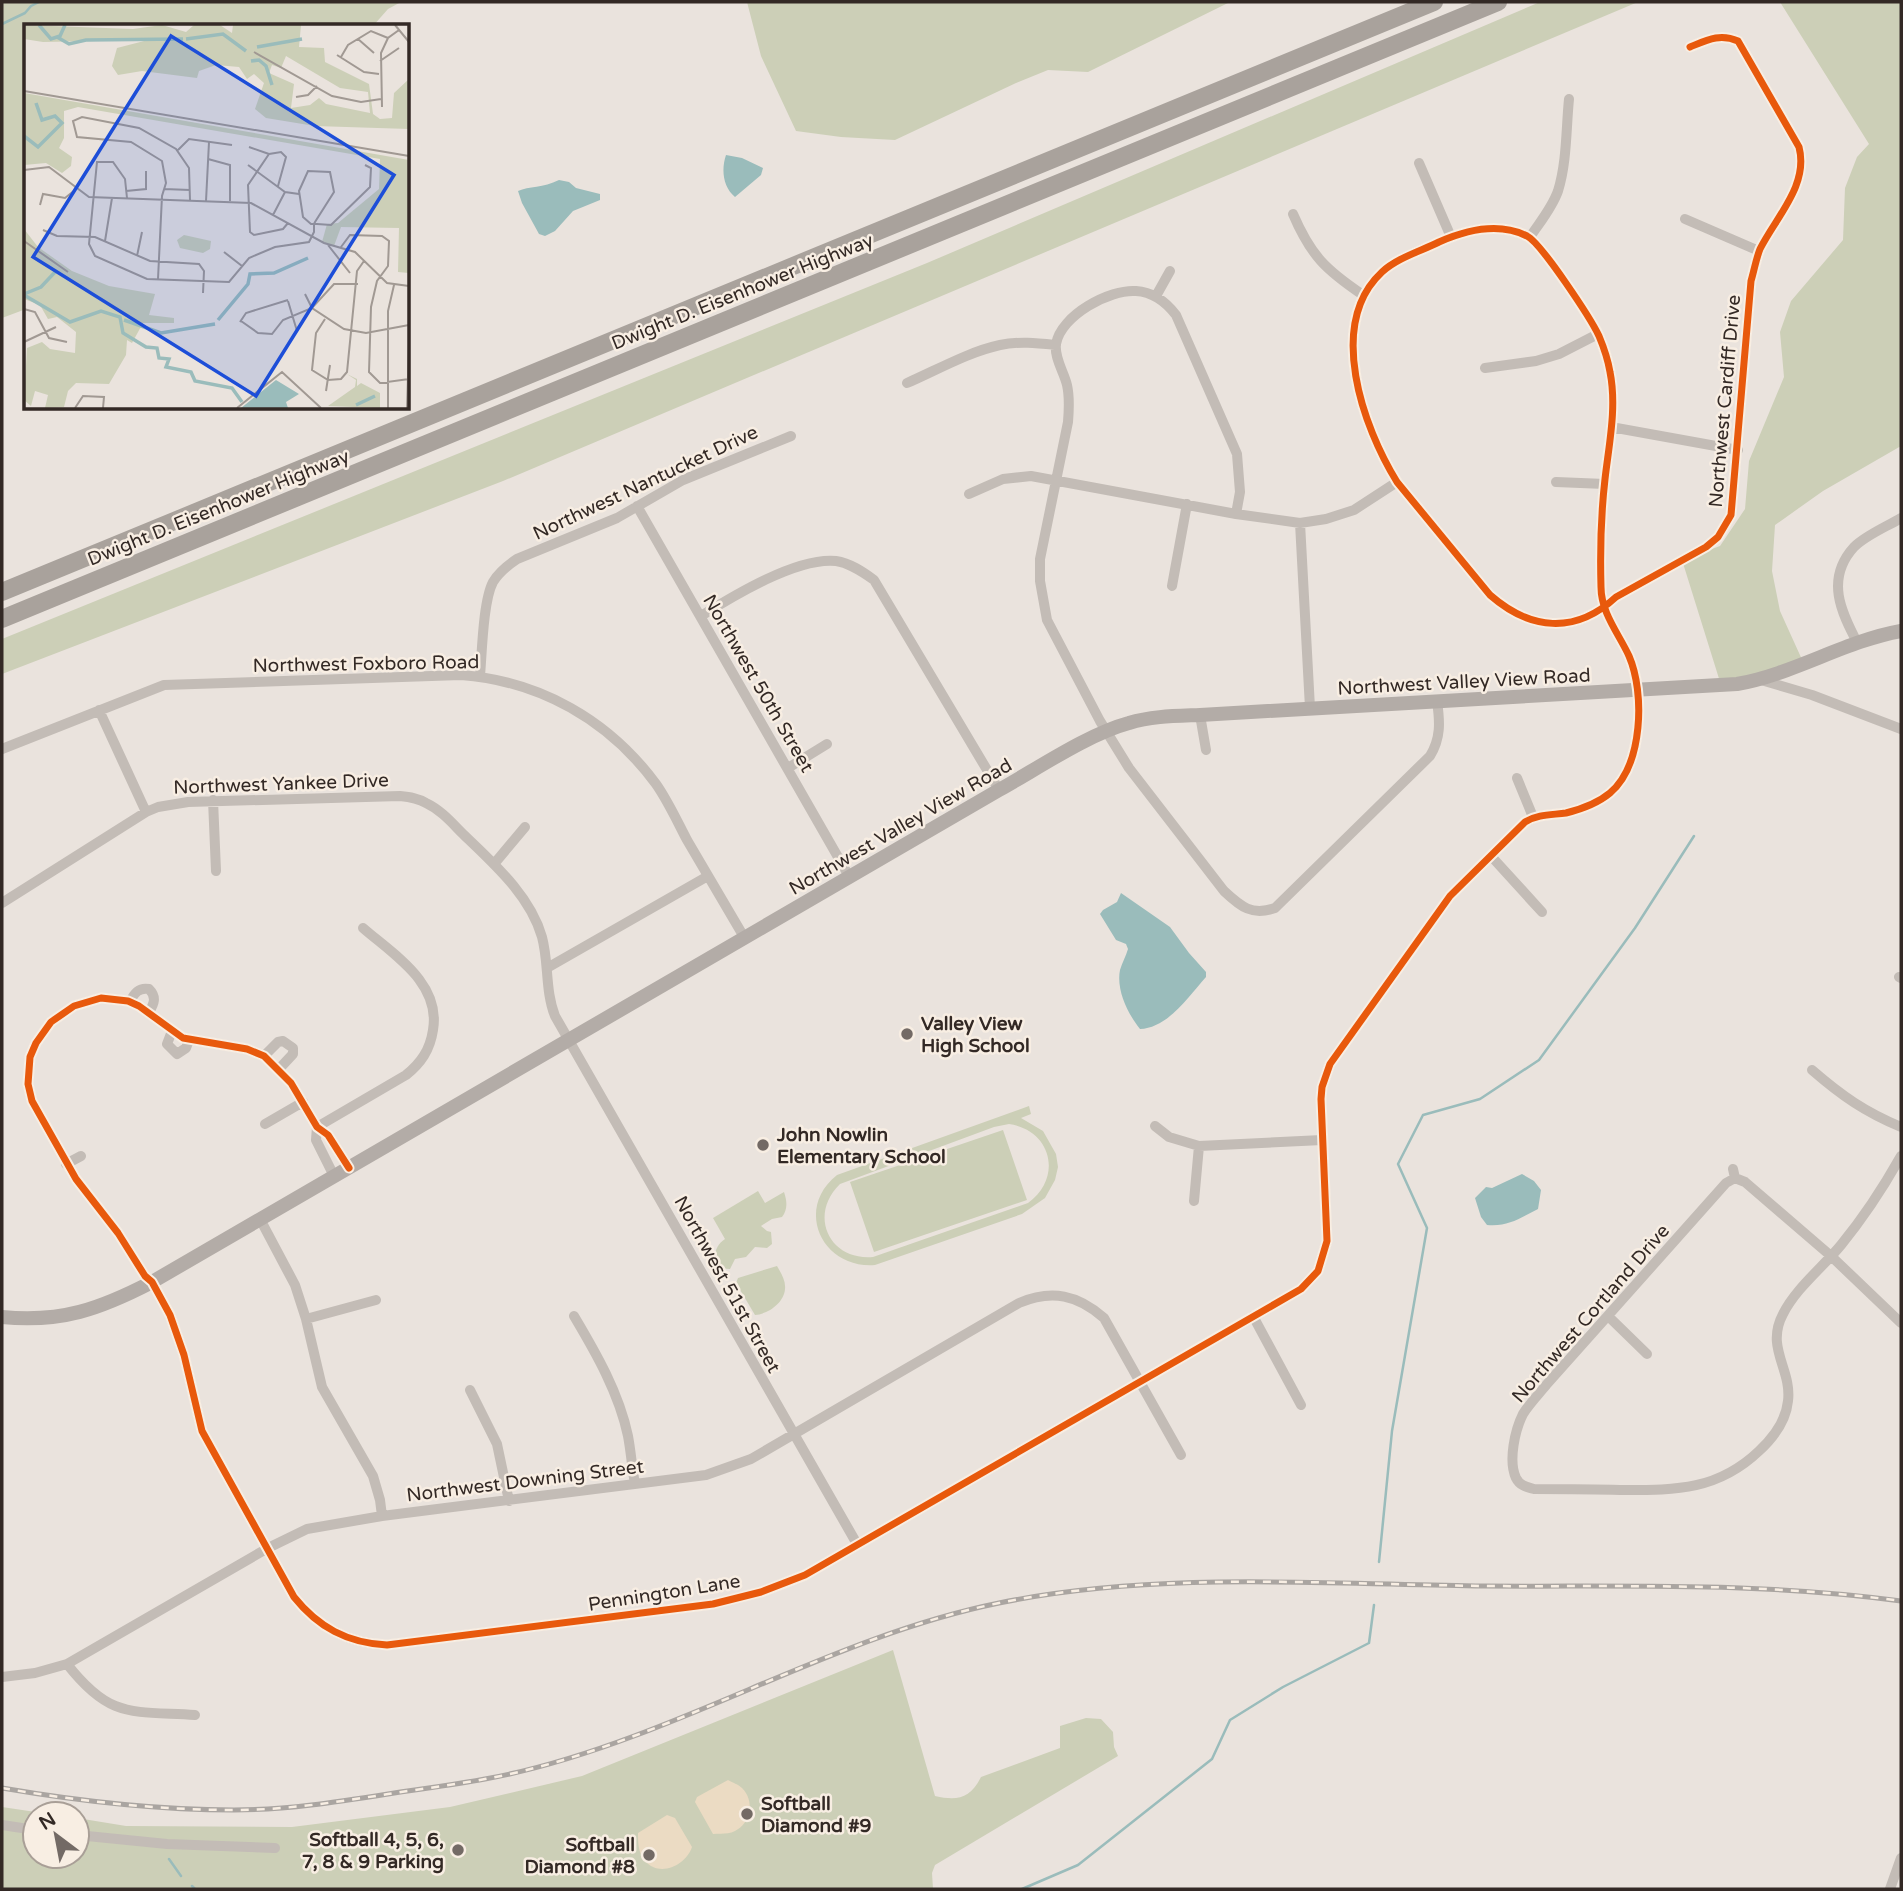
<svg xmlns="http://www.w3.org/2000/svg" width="1903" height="1891" viewBox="0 0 1903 1891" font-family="'Varela Round',sans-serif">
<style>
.green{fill:#cccfb7;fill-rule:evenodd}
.sand{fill:#ebdbc3}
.water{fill:#9abcbb}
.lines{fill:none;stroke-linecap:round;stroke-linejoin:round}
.stream{stroke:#9abcbb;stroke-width:2.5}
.street{stroke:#c3bcb6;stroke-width:10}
.secondary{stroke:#b3aca7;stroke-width:14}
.highway{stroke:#a9a29c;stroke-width:18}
.rail-casing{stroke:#aaa5a1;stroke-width:5}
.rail{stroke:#f8eee3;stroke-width:2.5;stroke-dasharray:8;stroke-linecap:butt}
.cycleway-casing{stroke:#f8eee3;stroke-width:11}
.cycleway{stroke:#e8590c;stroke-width:7}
.poi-dot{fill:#736a65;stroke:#f8eee3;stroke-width:2.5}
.labels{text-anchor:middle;stroke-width:5;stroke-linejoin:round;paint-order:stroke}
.street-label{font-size:19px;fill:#332925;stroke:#f8eee3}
.poi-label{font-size:19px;font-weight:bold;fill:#332925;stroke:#f8eee3;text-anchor:start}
.inset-river{fill:none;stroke:#9abcbb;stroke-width:3.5}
.inset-road{fill:none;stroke:#a19993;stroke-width:2}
.view{fill:#1d4ed8;fill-opacity:0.15;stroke:#1d4ed8;stroke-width:3.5}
.inset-edge{fill:none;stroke:#332925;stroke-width:3.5}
</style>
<rect width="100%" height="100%" fill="#eae3dd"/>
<path class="green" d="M2 2H401L388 9 373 26H26V309L2 318Z
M747 2H1230L1088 72 1048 70 1016 83 895 140 841 137 796 131 761 56Z
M1540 2H1638L503 481 2 674V639L927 263Z
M1780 2H1901V446L1823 491 1775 525 1772 571 1780 611 1804 664 1721 685 1682 560 1720 546 1745 509 1749 461 1784 377 1780 332 1791 301 1843 240 1845 188 1857 157 1869 144Z
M1029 1106 1031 1114 1021 1118 1043 1131 1056 1154 1058 1167 1055 1180 1045 1198 1022 1214 875 1265C822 1269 794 1209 837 1175ZM1009 1124C1052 1130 1063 1178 1028 1203L873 1257C829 1261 808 1215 840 1184L994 1127Z
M1003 1130 1027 1200 874 1252 850 1182Z
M758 1191 765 1203 784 1192C787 1201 788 1209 782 1217L772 1219 761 1226 767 1231 771 1232 772 1244 767 1248 755 1247 746 1257 735 1259 730 1269C711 1269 711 1248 725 1239L713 1218Z
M777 1266C781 1273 786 1281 785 1289 784 1303 768 1314 755 1315L736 1283 738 1278Z
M893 1650 935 1796C957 1801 970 1799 981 1777L1060 1748V1726L1086 1718 1101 1719 1113 1732 1114 1747 1118 1756 935 1865 932 1873 933 1889H2V1807L49 1814H35V1856H77V1818L126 1826 292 1827 450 1807 582 1776Z"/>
<path class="sand" d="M728 1780C733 1783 738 1784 742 1788 755 1801 751 1823 735 1831 728 1835 721 1833 713 1834L695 1802 697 1797Z
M667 1815 675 1818 692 1847C686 1865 660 1878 645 1861 638 1853 638 1842 638 1833Z"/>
<path class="water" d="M726 155 742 158 763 168 761 175 735 197C723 187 721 170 726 155Z
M559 180 569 182 576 188 600 194V200L573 211 555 231 545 236 539 234 522 203 518 191C529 186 543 188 559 180Z
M1121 893 1170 927 1189 953 1206 972V977C1189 996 1168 1028 1140 1029 1128 1014 1116 990 1120 970 1122 963 1126 956 1128 949L1126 944 1116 940 1100 914 1103 910 1117 902Z
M1522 1174 1534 1181 1541 1190 1538 1209C1520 1218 1508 1227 1487 1225L1481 1217 1475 1198 1486 1187 1492 1188Z"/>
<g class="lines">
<path class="stream" d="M2 24 25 13 31 6 39 2
M1379 1562 1392 1431 1427 1228 1398 1164 1423 1115 1480 1099 1539 1060 1635 928 1694 836
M169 1859 181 1876
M192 1886 195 1889
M1022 1889 1078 1865 1212 1759 1230 1720 1283 1687 1369 1643 1374 1605"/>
<path class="street" d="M1419 163 1451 237
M1293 214C1311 256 1326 270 1363 295
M1685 219 1759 251
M1530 237C1540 222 1552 208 1558 191 1567 162 1566 129 1569 99
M1156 296 1170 271
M1485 368 1536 361 1559 354 1598 334
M907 383C937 370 968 352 1000 345 1019 341 1037 343 1056 345
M1611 427 1738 450
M1556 482 1605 484
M969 494 1003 479 1031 476 1236 514 1300 523 1326 519 1354 510 1397 482
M637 506 850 878
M1236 514 1240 492 1237 454 1176 315C1166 302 1154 292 1136 291 1110 289 1061 315 1056 344 1054 358 1064 372 1067 385 1070 398 1069 410 1068 422L1040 559V581L1047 620 1100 721 1129 768 1224 891C1241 907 1252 916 1275 908L1430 756C1441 738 1440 722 1437 701
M1300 523 1310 708
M1172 586 1187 504
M701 616C733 596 797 557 836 561 850 563 863 572 874 580L999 790
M1858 644C1841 612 1825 579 1854 547 1866 535 1886 527 1901 518
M480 676C482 653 483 601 493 582 499 572 508 565 517 559L617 518 683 480 791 436
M1761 680 1812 695 1901 729
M99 710 146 812
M1200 715 1206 750
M2 749 164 685 461 675C540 681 609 720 656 784 668 801 677 821 687 840 706 872 725 905 744 937
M788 768 827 744
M1517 778 1533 817
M213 800 216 871
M1491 856 1542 912
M494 864 525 827
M2 903 146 812 158 807 188 802 400 796C410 797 418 798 426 803 441 810 452 823 463 834 493 863 530 895 542 937 549 963 545 991 555 1016L857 1544
M547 968 708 876
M1899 977 1901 978
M130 1002C134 993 139 987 149 989 157 997 154 1004 149 1012
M172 1031 167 1044 177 1054 186 1048 189 1040
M264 1056 278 1042 283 1041 293 1048V1054L279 1069
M1812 1070C1842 1096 1865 1112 1901 1127
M265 1124 303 1102
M1155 1126 1169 1137 1199 1146 1322 1140
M317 1127 406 1075C421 1063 430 1050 433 1030 441 983 394 955 363 928
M317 1127 316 1140 334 1176
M66 1164 81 1156
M349 1168 328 1135 317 1127 291 1083 264 1056 247 1049 183 1038 139 1006 128 1001 101 998 74 1006 51 1022 36 1043 30 1057 28 1084 32 1101 76 1179 118 1233 145 1276 152 1282 170 1315 184 1355 202 1431 294 1597C318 1627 347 1643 387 1645L713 1604 761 1592 805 1575 1301 1289 1318 1271 1327 1241 1321 1099 1322 1087 1330 1064 1450 896 1525 822C1538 814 1552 815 1566 813 1582 809 1598 803 1610 793 1643 765 1645 693 1629 656 1619 634 1601 613 1601 587 1600 552 1601 514 1605 479 1609 444 1617 407 1610 372 1608 360 1604 348 1599 336 1591 319 1542 244 1527 236 1499 222 1466 230 1439 242 1421 251 1397 258 1382 272 1326 324 1363 427 1397 482L1490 595C1530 630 1575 635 1616 597L1706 547 1718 537 1731 515 1751 281C1754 271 1756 259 1760 249 1776 217 1809 185 1799 147L1738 41C1720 33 1707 40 1690 47
M1733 1169 1735 1178 1726 1183 1547 1384C1539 1394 1530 1403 1523 1414 1515 1430 1508 1461 1516 1478 1520 1486 1527 1487 1534 1489 1563 1489 1591 1489 1620 1490 1675 1490 1717 1491 1759 1451 1773 1438 1786 1421 1788 1401 1792 1369 1765 1348 1783 1314 1796 1288 1823 1267 1841 1245 1864 1217 1883 1188 1901 1156
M1735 1178 1745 1182 1831 1256 1901 1323
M1194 1201 1199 1146
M260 1219 295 1285 306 1319 322 1387 373 1476 380 1500 382 1516
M574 1316C596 1353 619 1393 628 1436 631 1452 632 1468 635 1484
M1253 1316 1301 1405
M1609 1317 1647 1354
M306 1319 376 1300
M470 1390 497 1444 509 1501
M67 1664C110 1719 131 1711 195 1715
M2 1677 35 1673 67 1664 268 1548 307 1529 382 1516 706 1475 751 1459 1019 1303C1052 1289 1078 1295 1104 1318L1181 1455
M2 1825 35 1830
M77 1835 167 1844 275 1848
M1890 1889 1901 1858"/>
<path class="secondary" d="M2 1317C61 1323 100 1309 152 1282L999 790C1037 769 1088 734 1129 723 1152 716 1176 716 1200 715L1737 684C1794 674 1845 641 1901 631"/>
<path class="highway" d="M2 592 1434 2
M2 619 1498 2"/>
<defs>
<path id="rail" d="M2 1788C78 1801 156 1810 234 1810 286 1810 337 1802 388 1794 420 1789 453 1785 485 1779 535 1770 586 1754 634 1736 755 1691 871 1629 999 1603 1156 1571 1324 1584 1484 1586 1624 1587 1762 1582 1901 1601"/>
</defs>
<use href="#rail" class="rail-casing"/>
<use href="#rail" class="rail"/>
<defs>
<path id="cycleway" d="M349 1168 328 1135 317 1127 291 1083 264 1056 247 1049 183 1038 139 1006 128 1001 101 998 74 1006 51 1022 36 1043 30 1057 28 1084 32 1101 76 1179 118 1233 145 1276 152 1282 170 1315 184 1355 202 1431 294 1597C318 1627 347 1643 387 1645L713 1604 761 1592 805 1575 1301 1289 1318 1271 1327 1241 1321 1099 1322 1087 1330 1064 1450 896 1525 822C1538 814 1552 815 1566 813 1582 809 1598 803 1610 793 1643 765 1645 693 1629 656 1619 634 1601 613 1601 587 1600 552 1601 514 1605 479 1609 444 1617 407 1610 372 1608 360 1604 348 1599 336 1591 319 1542 244 1527 236 1499 222 1466 230 1439 242 1421 251 1397 258 1382 272 1326 324 1363 427 1397 482L1490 595C1530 630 1575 635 1616 597L1706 547 1718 537 1731 515 1751 281C1754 271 1756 259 1760 249 1776 217 1809 185 1799 147L1738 41C1720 33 1707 40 1690 47"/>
</defs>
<use href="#cycleway" class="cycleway-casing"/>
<use href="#cycleway" class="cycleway"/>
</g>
<g class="poi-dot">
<circle cx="907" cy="1034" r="7"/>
<circle cx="763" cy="1145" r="7"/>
<circle cx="747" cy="1814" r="7"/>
<circle cx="458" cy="1850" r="7"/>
<circle cx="649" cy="1855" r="7"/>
</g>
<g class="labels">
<g class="street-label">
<text transform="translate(742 291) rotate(-22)" y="7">Dwight D. Eisenhower Highway</text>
<text transform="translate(1724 401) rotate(-85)" y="7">Northwest Cardiff Drive</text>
<text transform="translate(645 482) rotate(-25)" y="7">Northwest Nantucket Drive</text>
<text transform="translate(218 507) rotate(-22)" y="7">Dwight D. Eisenhower Highway</text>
<text transform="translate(366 663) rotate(-1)" y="7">Northwest Foxboro Road</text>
<text transform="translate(1464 681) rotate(-3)" y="7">Northwest Valley View Road</text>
<text transform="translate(759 683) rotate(60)" y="7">Northwest 50th Street</text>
<text transform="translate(281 783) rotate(-2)" y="7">Northwest Yankee Drive</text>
<text transform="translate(900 826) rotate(-30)" y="7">Northwest Valley View Road</text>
<text transform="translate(728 1284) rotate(61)" y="7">Northwest 51st Street</text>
<text transform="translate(1590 1313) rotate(-49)" y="7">Northwest Cortland Drive</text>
<text transform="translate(525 1480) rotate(-7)" y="7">Northwest Downing Street</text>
<text transform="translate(664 1592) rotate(-9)" y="7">Pennington Lane</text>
</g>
<g class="poi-label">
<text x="921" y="1030">Valley View<tspan x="921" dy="22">High School</tspan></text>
<text x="777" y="1141">John Nowlin<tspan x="777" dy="22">Elementary School</tspan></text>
<text x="761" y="1810">Softball<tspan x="761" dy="22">Diamond #9</tspan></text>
<text x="444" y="1846" text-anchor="end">Softball 4, 5, 6,<tspan x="444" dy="22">7, 8 &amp; 9 Parking</tspan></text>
<text x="635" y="1851" text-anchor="end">Softball<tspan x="635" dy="22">Diamond #8</tspan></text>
</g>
</g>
<g transform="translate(24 24)">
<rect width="385" height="385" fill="#eae3dd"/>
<path d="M0 1 109 5 138 1 162 8 170 1H196L208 9 209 1H277L275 23 300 24 301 38 345 60 349 90 356 95 368 94 370 69 385 55V105L291 102 242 94 231 85 240 59 230 50 223 55 215 43 192 41 175 47 173 54 118 47 94 51 88 42 93 24 124 16 19 18 0 15ZM262 32 316 64 344 68 346 89 302 80 295 74 286 81 267 84 270 60 245 49 248 41 257 44ZM0 69 385 136V249L374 248 375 204 317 203 310 222 298 218 303 200 314 199 355 165 356 135 54 83 40 87V114L35 124 48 133 47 142 38 149 22 139 0 141ZM0 205 14 223 48 247 85 262 131 270 125 291 150 294V299H119L108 319 103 316 102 331 85 360 52 359 44 367 40 383 21 384 24 371 11 367 7 382 0 376 3 324 18 318 26 325 51 329 52 308 33 293 24 295 16 281 0 275ZM160 211 187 217 186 225 179 229 156 224 153 216ZM323 350 333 355V362L337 359 356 369V384L304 382 331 363 332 356Z" fill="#cccfb7" fill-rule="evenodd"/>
<path d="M252 356 275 370 262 378 264 384H217Z" fill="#9abcbb"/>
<path class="inset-river" d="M15 1 27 15 36 12 41 1M33 13 45 20 62 16 159 15M162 15 199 10 222 27M233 23 278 15M227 37 235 36 242 42 248 61M0 112 14 123 38 99 31 92 18 96 12 79M0 270 17 263 32 247M0 271 46 298 77 287 96 293 99 309 122 323 133 324 135 334 145 335 142 343 167 348 171 357 208 364 218 378M100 296 137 309 191 300M194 296 224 260 226 250 250 249 284 234M332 381 351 372"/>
<path class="inset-road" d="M371 1 385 18M334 15 350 29M230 28 308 72 337 78 357 75M313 31 340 48 355 50M317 33 324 21 347 7 364 14M356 37 375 24M0 67 385 132M272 73 284 71 293 62M358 83 357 29 364 14 375 6M225 123 245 130M154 126 165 115 208 121M245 130 224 161 226 208 230 211 259 205 264 199M245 130 257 128 262 133 254 162M184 135 206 141V177M224 141 261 168 275 170M0 146 25 143 65 173 227 179 300 219 331 228 363 259 385 262M140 165 166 166M102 167 122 165V147M103 174 101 155 89 138H73L65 220 71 232 123 255 205 258 225 234 251 223 285 218 290 208V200L291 198 310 168 306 148 284 147 275 167 279 193 287 200H293L307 201 346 163 347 144 341 141M182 177 185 118M16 181 19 170 41 174 51 166M249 191 261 168M19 206 33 212 71 213 126 237 175 240 180 247 179 269M0 217 44 248M81 217 88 174M304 221 326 249M317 223 326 211 358 212 365 217 364 242 353 257 347 283 345 348 356 359 385 355M200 228 218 242M113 232 118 208M134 255 138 172 142 159 138 137 107 118 53 113 49 97 58 93 115 104 152 125 165 144 166 176M281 270 288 284 320 305 342 309 385 301M385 275V312M264 277 273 307M0 285 11 288 25 314 43 318M301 295 292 309 288 346 304 356 317 355 323 348 333 247 340 237M217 297 234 309 248 310 259 296 288 284 310 260H334M216 298 222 289 264 276M0 318 32 303M302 367 306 341M51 384 59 372 80 373 79 384M213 384 258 348 297 384M364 384V287L370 261M383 384 385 320"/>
<path class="view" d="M147 12 370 151 232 372 9 233Z"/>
<rect width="385" height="385" class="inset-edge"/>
</g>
<rect width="1903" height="1891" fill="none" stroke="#332925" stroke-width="7"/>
<g transform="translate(56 1835) rotate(328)"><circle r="33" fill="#f8eee3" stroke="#a99f97" stroke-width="2"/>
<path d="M0-5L12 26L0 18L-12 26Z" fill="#736a65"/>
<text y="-10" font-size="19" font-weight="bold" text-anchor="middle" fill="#332925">N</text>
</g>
</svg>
